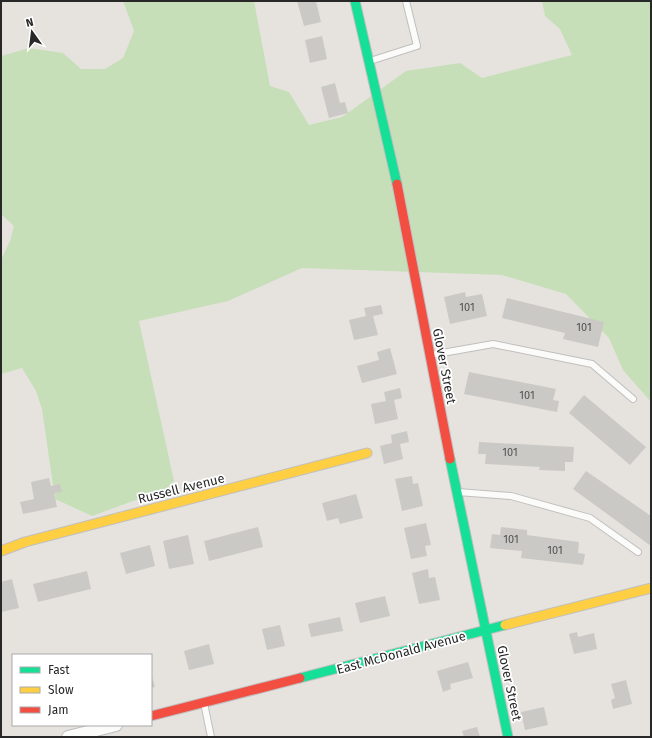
<svg xmlns="http://www.w3.org/2000/svg" width="652" height="738" viewBox="0 0 652 738" font-family="'Fira Sans',sans-serif">
<style>
.green{fill:#c6dfb9}
.building{fill:#cbc9c5}
.lines{fill:none;stroke-linecap:round;stroke-linejoin:round}
.lane-casing{stroke:#c0bfbf;stroke-width:8}
.street-casing{stroke:#c0bfbf;stroke-width:14}
.fast-casing{stroke:#c0bfbf;stroke-width:11}
.slow-casing{stroke:#c0bfbf;stroke-width:11}
.jam-casing{stroke:#c0bfbf;stroke-width:11}
.lane{stroke:#fbfbfa;stroke-width:6}
.street{stroke:#fbfbfa;stroke-width:12}
.fast{stroke:#16e098;stroke-width:9}
.slow{stroke:#ffcf43;stroke-width:9}
.jam{stroke:#f24e42;stroke-width:9}
.labels{text-anchor:middle;stroke-width:3.5;stroke-linejoin:round;paint-order:stroke}
.number-label{font-size:11px;fill:#525251}
.street-label{font-size:13px;fill:#282828;stroke:#fff}
</style>
<rect width="100%" height="100%" fill="#e6e3de"/>
<path class="green" d="M123 1H254L270 86 289 92 309 125 342 117 406 71 460 63 482 78 572 55 560 29 545 16 542 1H651V402L623 370 609 338 566 294 502 275 302 268 228 301 139 321 174 481 166 489 92 516 55 499 42 409 36 391 22 368 1 374V260L10 241 14 226 1 214V56L29 48 63 53 81 69H105L123 58 134 31Z"/>
<path class="building" d="M297 1H316L321 22 304 26Z
M322 36 327 59 310 63 305 40Z
M335 83 340 103 345 102 348 113 329 118 321 87Z
M465 292 466 297 482 294 487 316 450 324 444 297Z
M507 298 604 322 598 347 563 339 565 333 502 318Z
M381 305 383 314 373 316 378 335 354 340 349 320 366 316 364 308Z
M390 348 397 374 362 383 357 366 379 360 377 352Z
M469 372 556 389 553 400 559 401 557 412 464 394Z
M400 388 402 398 394 400 398 419 375 424 371 404 386 401 384 392Z
M584 395 646 447 630 465 569 413Z
M407 431 409 442 400 444 403 459 384 464 380 446 392 443 391 435Z
M479 442 574 447 573 462H565V471L539 470 540 467 485 464 486 454H478Z
M586 471 651 516V546L573 489Z
M412 476 413 484 418 483 423 506 402 511 395 479Z
M49 478 51 486 60 484 62 492 54 493 57 507 23 514 20 502 34 499 31 482Z
M356 494 363 518 340 524 338 518 327 521 322 503Z
M426 523 431 545 425 546 427 556 411 559 404 528Z
M258 527 263 547 209 561 204 541Z
M501 527 527 530V535L579 542 578 553 585 554 583 565 521 558 522 551 490 548 492 534 500 535Z
M188 535 194 564 169 569 163 541Z
M150 545 155 566 126 574 120 553Z
M428 569 429 578 435 577 440 600 419 604 412 573Z
M87 571 91 589 38 602 33 584Z
M12 579 19 608 1 612V582Z
M385 596 390 616 360 623 355 603Z
M340 617 343 631 311 637 308 624Z
M280 625 285 646 267 650 262 629Z
M577 632 578 637 594 633 597 649 574 654 569 634Z
M209 644 214 664 189 670 184 651Z
M468 662 473 678 450 684 451 689 443 692 437 671Z
M151 674 155 687 151 688Z
M626 680 632 704 613 709 611 700 615 698 611 684Z
M544 707 548 725 525 730 521 712Z
M477 727 480 737H464L462 731Z"/>
<g class="lines">
<defs>
<path id="lane" d="M370 61 417 46 406 1
M431 355 493 344 592 364 633 399
M458 492 511 496 590 518 638 552
M204 703 211 737"/>
<path id="street" d="M68 737 116 725"/>
<path id="fast" d="M355 1 397 184
M450 459 508 737
M300 678 505 625"/>
<path id="slow" d="M1 551 25 542 367 453
M505 625 651 588"/>
<path id="jam" d="M397 184 450 459
M151 716 300 678"/>
</defs>
<use href="#lane" class="lane-casing"/>
<use href="#street" class="street-casing"/>
<use href="#fast" class="fast-casing"/>
<use href="#slow" class="slow-casing"/>
<use href="#jam" class="jam-casing"/>
<use href="#lane" class="lane"/>
<use href="#street" class="street"/>
<use href="#fast" class="fast"/>
<use href="#slow" class="slow"/>
<use href="#jam" class="jam"/>
</g>
<g class="labels">
<g class="number-label">
<text x="467" y="311">101</text>
<text x="584" y="331">101</text>
<text x="527" y="399">101</text>
<text x="510" y="456">101</text>
<text x="511" y="543">101</text>
<text x="555" y="554">101</text>
</g>
<g class="street-label">
<text transform="translate(445 366) rotate(79)" y="5">Glover Street</text>
<text transform="translate(181 488) rotate(-14)" y="5">Russell Avenue</text>
<text transform="translate(401 652) rotate(-15)" y="5">East McDonald Avenue</text>
<text transform="translate(510 683) rotate(78)" y="5">Glover Street</text>
</g>
</g>
<rect width="652" height="738" fill="none" stroke="#282828" stroke-width="4"/>
<rect x="12" y="654" width="140" height="72" fill="#ffffff" stroke="#a9a9a9"/>
<rect x="20" y="667" width="20" height="6" fill="#16e098" stroke="#a9a9a9"/>
<text x="48" y="674" font-size="12" fill="#282828">Fast</text>
<rect x="20" y="687" width="20" height="6" fill="#ffcf43" stroke="#a9a9a9"/>
<text x="48" y="694" font-size="12" fill="#282828">Slow</text>
<rect x="20" y="707" width="20" height="6" fill="#f24e42" stroke="#a9a9a9"/>
<text x="48" y="714" font-size="12" fill="#282828">Jam</text>
<g transform="translate(32 32) rotate(346)" stroke="#ffffff" stroke-width="3" paint-order="stroke">
<path d="M0-3L7 15L0 10L-7 15Z" fill="#282828"/>
<text y="-6" font-size="11" font-weight="bold" text-anchor="middle" fill="#282828">N</text>
</g>
</svg>
